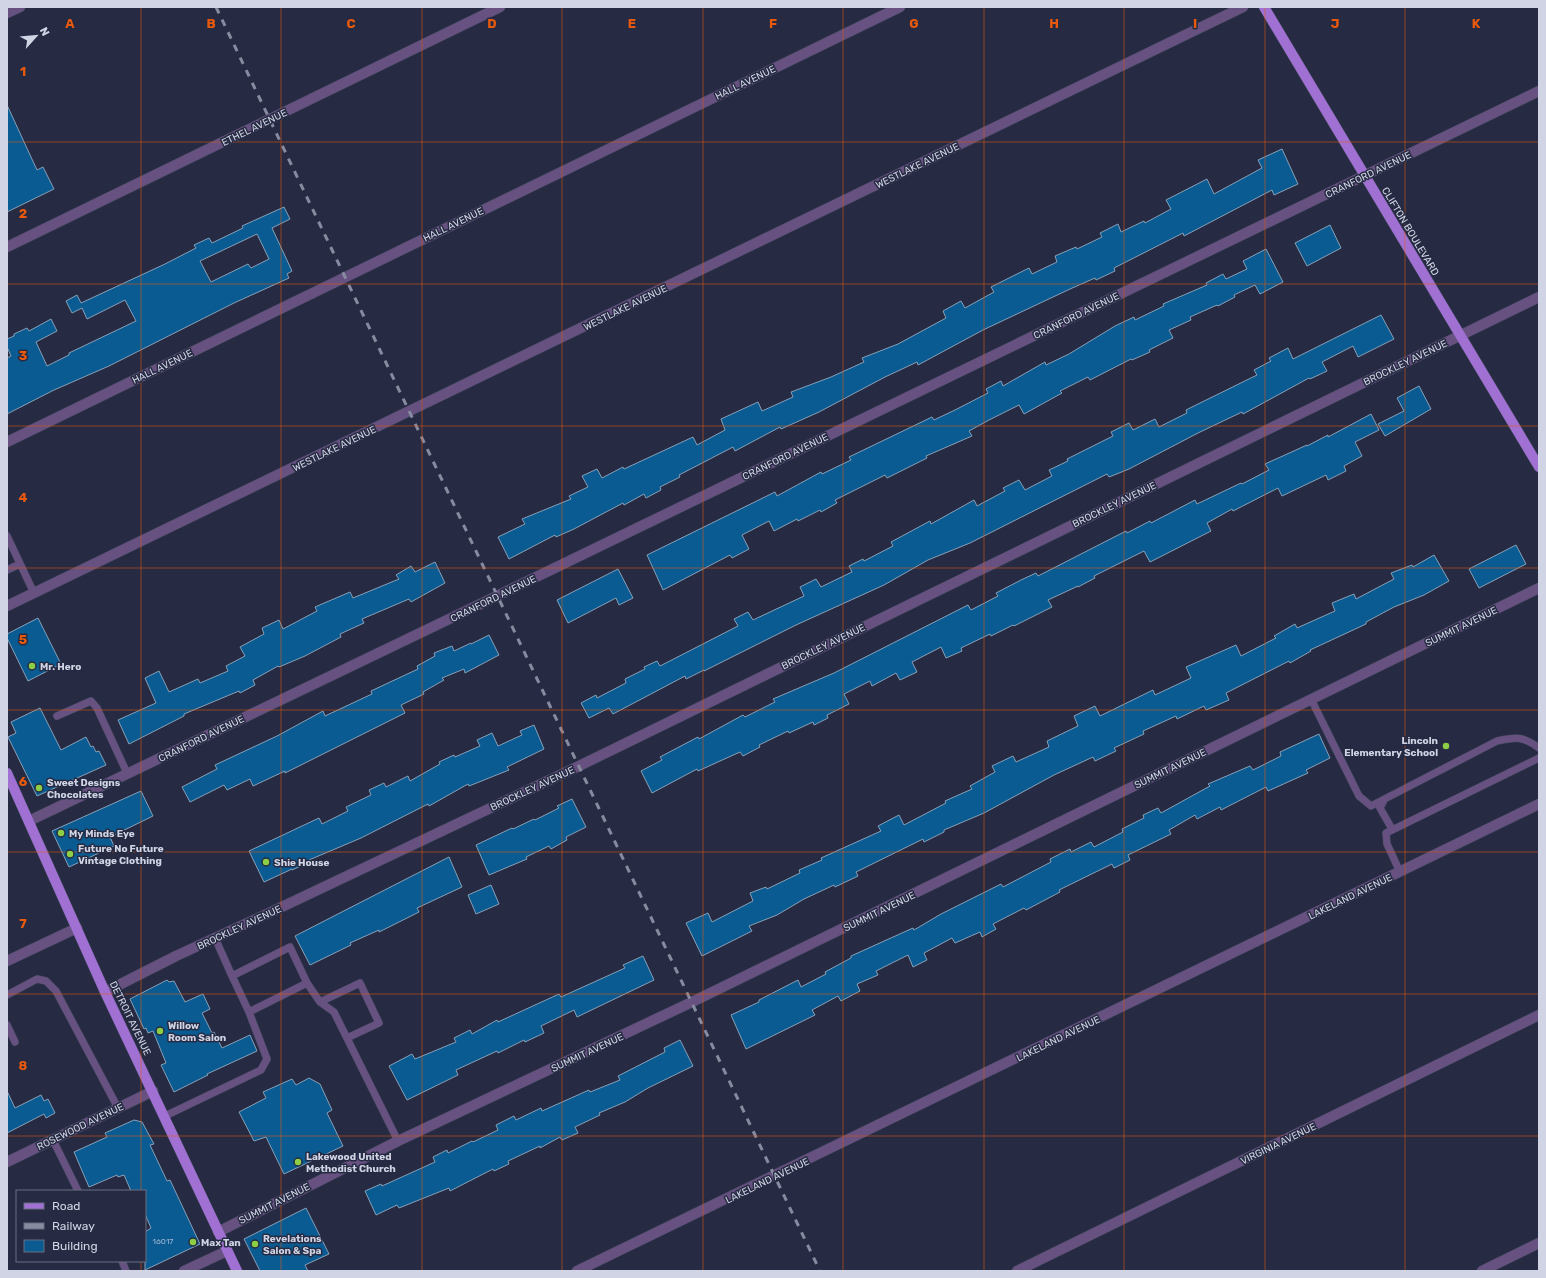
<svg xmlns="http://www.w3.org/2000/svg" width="1546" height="1278" viewBox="0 0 1546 1278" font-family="Rubik,sans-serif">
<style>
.building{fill:#0b5b93;stroke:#87a0b8;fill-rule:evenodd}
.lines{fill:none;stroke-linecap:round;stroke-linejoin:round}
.lane-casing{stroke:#41465d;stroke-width:8}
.street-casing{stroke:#41465d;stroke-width:11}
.primary-casing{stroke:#41465d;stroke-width:11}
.lane{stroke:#675180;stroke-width:7}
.street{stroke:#675180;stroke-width:10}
.primary{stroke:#a071d3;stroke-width:10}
.rail{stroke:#878b9f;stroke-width:3;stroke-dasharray:7 7;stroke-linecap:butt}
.grid{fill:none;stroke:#e8590c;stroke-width:1;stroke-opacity:0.55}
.poi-dot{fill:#8cce45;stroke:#262b43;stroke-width:1.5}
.labels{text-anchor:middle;stroke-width:3;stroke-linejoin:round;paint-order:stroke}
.number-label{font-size:8px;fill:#9fb6d0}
.street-label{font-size:10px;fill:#d0d4e4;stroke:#262b43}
.poi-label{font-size:10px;font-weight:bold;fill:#d0d4e4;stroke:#262b43;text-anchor:start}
.grid-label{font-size:13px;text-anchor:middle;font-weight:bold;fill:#e8590c;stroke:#262b43;stroke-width:3;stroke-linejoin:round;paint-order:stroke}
</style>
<rect width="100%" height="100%" fill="#262b43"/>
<path class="building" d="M7 105 37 170 43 167 54 189 7 212Z
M1282 149 1298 184 1274 195 1272 190 1184 236 1183 233 1114 268 1115 271 1096 280 1095 278 1070 289 983 330 918 365 917 362 885 377 819 412 781 429 780 427 735 451 733 447 679 475 680 477 660 487 661 490 646 498 644 494 624 505 623 503 574 529 556 537 555 535 509 559 498 537 525 524 522 519 571 499 569 496 588 487 582 476 597 469 602 478 623 467 624 469 693 437 697 445 725 430 721 419 758 402 762 411 793 397 791 392 831 377 864 362 862 358 898 344 946 318 943 311 961 301 965 308 994 292 991 287 1029 268 1032 274 1057 262 1055 256 1076 247 1077 249 1102 237 1100 233 1118 224 1121 232 1144 221 1145 223 1171 209 1166 200 1207 179 1214 194 1262 168 1258 160Z
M284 207 290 219 272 228 292 271 287 274 289 278 234 303 109 366 54 390 7 414V358L11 356 7 347V339L14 336V334L27 328 29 331 51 319 57 331 36 342 47 366 69 355V353L136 321 125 300 87 319 82 308 72 313 66 301 77 295 81 303 165 264 196 248 194 245 209 238 212 243 243 228 242 226ZM257 234 269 259 251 268 248 264 211 282 200 261Z
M1330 225 1341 248 1307 266 1295 243Z
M1266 249 1283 282 1260 294 1255 285 1234 295 1235 297 1218 306 1217 305 1190 317 1191 320 1169 330 1173 338 1149 350 1150 352 1132 360 1131 359 1090 380 1088 377 1060 391 1062 393 1024 414 1019 405 989 420 969 431 972 436 926 456 927 458 887 478 885 475 835 500 837 503 821 512 820 510 798 521 797 519 774 531 769 521 742 535 749 549 732 558 730 555 663 590 647 555 775 492 777 496 821 472 822 474 851 460 849 457 932 417 934 420 955 410 988 393 986 389 1001 381 1003 386 1045 362 1046 365 1069 354 1115 326 1134 317 1135 320 1164 306 1163 304 1207 285 1206 283 1223 274 1226 279 1247 269 1243 261Z
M1381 315 1394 339 1358 357 1353 346 1322 362 1327 371 1310 379 1309 378 1243 414 1242 412 1198 433 1129 469 1109 477 1107 474 970 543 928 560 884 585 796 625 704 671V670L686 679 685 676 613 714 609 708 589 718 581 703 596 695 597 698 626 683 625 679 645 669 644 667 657 661 660 666 738 626 734 619 748 612 753 620 804 596 800 587 816 579 821 587 852 572 849 566 863 559 864 561 893 546 891 542 930 521 931 524 974 500 977 506 1005 491 1003 488 1019 480 1025 490 1052 476 1049 470 1068 461 1067 459 1113 436 1111 432 1129 423 1133 430 1155 419 1159 427 1187 413 1186 410 1194 406 1257 375 1254 370 1271 361 1269 358 1288 348 1293 359Z
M1419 386 1431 409 1385 436 1378 424 1404 411 1397 398Z
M1371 414 1379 430 1355 442 1362 456 1344 466 1346 471 1328 480 1326 475 1282 496 1278 488 1233 511 1232 509 1207 523 1211 531 1150 562 1144 551 1094 576 1095 578 1078 587V586L1048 600 1052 607 1014 626 1013 625 991 636 990 634 961 648 962 651 946 658 941 647 912 662 917 672 900 680 896 673 872 686 870 681 844 694 849 704 827 715 828 718 814 725 813 722 789 733 788 731 759 745 760 747 743 756 740 752 698 771 697 769 652 793 641 771 662 760 660 757 698 737 699 739 743 715 745 717 775 702 773 699 834 673 968 605 971 610 998 596 996 593 1021 580 1036 573 1038 576 1126 531 1127 533 1150 521 1151 523 1195 500 1197 504 1241 483 1242 484 1269 470 1265 464 1307 445V446L1328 435V437Z
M1516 545 1526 564 1479 588 1469 569Z
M1434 555 1449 581 1424 595 1394 607 1366 622V624L1310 650 1311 651 1290 663 1289 661 1226 693 1229 700 1206 710 1204 706 1177 719 1176 716 1143 731 1144 734 1114 748 1116 751 1095 761 1093 757 1054 775 984 813 944 830V832L924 842 923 839 856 872 858 876 835 887 834 885 804 899 777 915 749 926 752 931 702 956 686 923 708 913 712 922 753 901 750 893 766 887 767 889 800 873 799 870 822 860 821 858 881 831 878 826 899 815 904 825 946 803 945 801 972 789 970 786 995 772 992 766 1013 756 1016 762 1049 747 1047 741 1078 726 1074 716 1095 706 1100 716 1153 690 1155 695 1191 678 1186 667 1236 645 1241 656 1276 638 1274 636 1295 624 1297 628 1335 611 1332 603 1354 594 1356 599 1394 579 1391 573 1412 565 1413 567Z
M435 562 445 583 411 602 409 599 362 619 364 623 340 634 341 637 305 656 279 667 278 666 253 680 255 685 240 693 239 691 184 714V716L129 744 118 720 156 703 145 678 159 671 169 692 198 679 200 683 228 671 226 666 245 656 240 647 264 634 262 628 279 620 283 629 317 611 315 607 350 592 353 598 399 579 396 575 411 566 415 572Z
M618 569 633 598 619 605 616 598 568 623 557 600Z
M38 618 61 664 28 681 7 638V634Z
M489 635 499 655 465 673 464 669 442 678 444 680 423 692 424 694 401 705 405 713 285 773V771L253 786 250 779 227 790 224 785 190 802 182 787 217 769 215 765 277 736 323 711 325 716 372 694 371 691 418 669 417 666 435 656 434 653 452 646 454 651 471 643V644Z
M40 708 61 750 86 737 91 747 93 746 96 752 99 751 106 765 37 796 8 737 16 733 11 722Z
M534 725 544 749 507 767 509 770 469 786 468 784 429 806 428 804 361 838 309 860 310 862 292 870V869L264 882 249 851 319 818 322 824 348 811 346 807 371 795 369 790 384 783 386 787 408 776 410 781 440 764 439 762 454 755 455 757 480 746 477 740 492 733 498 746 522 735 520 731Z
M1319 734 1330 758 1306 770 1308 773 1268 791 1266 787 1221 810 1220 807 1197 819 1195 815 1169 830 1171 834 1128 855 1130 860 1114 868 1112 864 1059 890 1060 892 1026 910 1024 908 993 924 996 929 982 937 980 932 955 943 952 938 924 953 927 960 913 967 908 955 876 971 878 975 857 984 860 991 841 1001 838 996 812 1010 815 1015 746 1049 731 1015 759 1002V1000L798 980 801 987 826 974 825 972 851 958V956L913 928 914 930 941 914 1001 884 1003 887 1051 862 1050 859 1070 849 1071 852 1091 842 1094 847 1123 832 1122 829 1144 818 1143 815 1158 808 1161 813 1210 786 1208 784 1250 766 1253 770 1281 756 1280 752Z
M141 791 153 816 110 837 114 846 69 867 52 831Z
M572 799 586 827 566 837 567 840 551 849 549 846 526 857 527 859 489 875 476 845 512 828 513 829 534 819 535 820 559 808 557 806Z
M449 857 462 887 417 908 419 912 379 932V930L350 943 351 945 310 965 295 936Z
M491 885 499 904 476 914 468 895Z
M643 956 654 980 577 1017 574 1010 541 1026 544 1033 525 1042 524 1040 498 1053 497 1051 456 1070 458 1075 407 1100 389 1066 412 1054 415 1059 456 1042 454 1038 470 1030 472 1034 497 1020 498 1022 559 994 561 997 625 968 623 965Z
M167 980 169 982 174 981 185 1002 203 994 210 1009 202 1013 212 1033 214 1032 222 1048 250 1035 257 1051 207 1074 208 1075 174 1092 161 1065 166 1063 153 1031 148 1033 146 1028 144 1029 130 999Z
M680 1040 693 1066 648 1088 625 1102 599 1113 600 1115 575 1127 578 1133 562 1140 560 1137 540 1148V1146L508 1161 509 1164 494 1171 493 1169 450 1191 449 1188 399 1208 397 1205 376 1215 365 1191 381 1184 382 1186 435 1162 433 1157 447 1150 448 1153 472 1141 473 1142 498 1130 496 1125 514 1116 516 1120 541 1108 542 1111 589 1090 590 1092 620 1080 618 1076 665 1052 664 1048Z
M309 1078 320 1084 332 1110 327 1113 343 1146 284 1174 266 1137 254 1141 239 1112 266 1098 263 1092 292 1079 296 1085Z
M7 1091 15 1108 41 1095 44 1101 48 1099 55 1113 46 1118 44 1114 7 1133Z
M134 1120 142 1122 154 1144 150 1145 167 1181 170 1180 200 1244 145 1270V1232L151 1228 145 1214V1191H131L124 1175 118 1177 117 1175 89 1187 74 1152 107 1137 105 1133Z
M306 1208 329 1254 305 1265 308 1271H260L244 1239Z"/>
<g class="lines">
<defs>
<path id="lane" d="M7 536 34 593
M7 570 20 564
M1311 699 1359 796 1371 806 1497 741C1516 737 1523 736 1539 748
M57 716 91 701 97 708 127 773
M1384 800 1380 808 1392 829
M1400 872 1387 844 1386 833 1539 758
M215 938 232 976
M7 995 37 979 46 981 56 991 118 1108
M320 1002 360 983 379 1023 347 1038
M249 1012 307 983 320 1002 334 1012 398 1141
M7 1025 15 1042
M165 1116 261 1070 267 1059 249 1012 232 976 290 947 307 983
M53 1140 78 1191
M122 1261 126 1271"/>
<path id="street" d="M7 13 20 7
M7 247 500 7
M7 442 900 7
M7 606 1243 7
M29 821 497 596 1539 91
M7 961 77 928
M105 992 176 956 269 913 579 766 1539 297
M7 1162 153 1091
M218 1232 398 1141 692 1002 1539 588
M184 1271 227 1251
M577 1271 1539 804
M1017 1271 1539 1015
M1482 1271 1539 1243"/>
<path id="primary" d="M1264 7 1539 467
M7 773 105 992 237 1271"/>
</defs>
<use href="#lane" class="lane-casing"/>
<use href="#street" class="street-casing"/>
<use href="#primary" class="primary-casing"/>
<use href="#lane" class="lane"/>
<use href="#street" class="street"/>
<use href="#primary" class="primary"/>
<path class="rail" d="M216 7 820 1271"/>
</g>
<path class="grid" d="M141 7V1191M281 7V1271M422 7V1271M562 7V1271M703 7V1271M843 7V1271M984 7V1271M1124 7V1271M1265 7V1271M1405 7V1271M7 142H1539M7 284H1539M7 426H1539M7 568H1539M7 710H1539M7 852H1539M7 994H1539M7 1136H1539M141 1261V1271"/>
<g class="poi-dot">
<circle cx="32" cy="666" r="4"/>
<circle cx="1446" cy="746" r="4"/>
<circle cx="39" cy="788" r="4"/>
<circle cx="61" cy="833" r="4"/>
<circle cx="70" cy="854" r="4"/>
<circle cx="266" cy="862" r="4"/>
<circle cx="160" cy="1031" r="4"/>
<circle cx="298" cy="1162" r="4"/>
<circle cx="193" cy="1242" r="4"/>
<circle cx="255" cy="1244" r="4"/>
</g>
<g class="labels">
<g class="number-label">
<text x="163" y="1244">16017</text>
</g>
<g class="street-label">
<text transform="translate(745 82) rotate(-26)" y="4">HALL AVENUE</text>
<text transform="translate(254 127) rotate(-26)" y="4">ETHEL AVENUE</text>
<text transform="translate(917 165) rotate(-26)" y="4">WESTLAKE AVENUE</text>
<text transform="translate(1368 174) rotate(-26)" y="4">CRANFORD AVENUE</text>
<text transform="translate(453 224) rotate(-26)" y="4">HALL AVENUE</text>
<text transform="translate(1411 231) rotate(59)" y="4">CLIFTON BOULEVARD</text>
<text transform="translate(625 307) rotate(-26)" y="4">WESTLAKE AVENUE</text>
<text transform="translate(1076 315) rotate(-26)" y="4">CRANFORD AVENUE</text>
<text transform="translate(1405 362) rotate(-26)" y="4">BROCKLEY AVENUE</text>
<text transform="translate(162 366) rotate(-26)" y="4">HALL AVENUE</text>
<text transform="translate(334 448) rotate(-26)" y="4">WESTLAKE AVENUE</text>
<text transform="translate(785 456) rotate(-26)" y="4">CRANFORD AVENUE</text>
<text transform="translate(1114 504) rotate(-26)" y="4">BROCKLEY AVENUE</text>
<text transform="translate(493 598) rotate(-26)" y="4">CRANFORD AVENUE</text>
<text transform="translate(1461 626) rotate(-26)" y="4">SUMMIT AVENUE</text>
<text transform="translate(823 646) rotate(-26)" y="4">BROCKLEY AVENUE</text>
<text transform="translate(201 738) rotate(-26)" y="4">CRANFORD AVENUE</text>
<text transform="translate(1170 768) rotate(-26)" y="4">SUMMIT AVENUE</text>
<text transform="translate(532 788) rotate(-25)" y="4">BROCKLEY AVENUE</text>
<text transform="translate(1350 896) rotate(-26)" y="4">LAKELAND AVENUE</text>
<text transform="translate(879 911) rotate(-26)" y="4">SUMMIT AVENUE</text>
<text transform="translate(239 927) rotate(-25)" y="4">BROCKLEY AVENUE</text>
<text transform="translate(131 1018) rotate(64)" y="4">DETROIT AVENUE</text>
<text transform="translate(1058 1038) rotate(-26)" y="4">LAKELAND AVENUE</text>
<text transform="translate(587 1052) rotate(-25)" y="4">SUMMIT AVENUE</text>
<text transform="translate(80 1126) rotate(-26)" y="4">ROSEWOOD AVENUE</text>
<text transform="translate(1278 1143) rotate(-26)" y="4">VIRGINIA AVENUE</text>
<text transform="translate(767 1180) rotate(-26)" y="4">LAKELAND AVENUE</text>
<text transform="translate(274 1203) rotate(-27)" y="4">SUMMIT AVENUE</text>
</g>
<g class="poi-label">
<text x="40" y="670">Mr. Hero</text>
<text x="1438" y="744" text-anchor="end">Lincoln<tspan x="1438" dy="12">Elementary School</tspan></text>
<text x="47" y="786">Sweet Designs<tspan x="47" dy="12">Chocolates</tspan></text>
<text x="69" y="837">My Minds Eye</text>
<text x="78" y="852">Future No Future<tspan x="78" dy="12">Vintage Clothing</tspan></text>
<text x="274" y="866">Shie House</text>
<text x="168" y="1029">Willow<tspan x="168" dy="12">Room Salon</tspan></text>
<text x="306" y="1160">Lakewood United<tspan x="306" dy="12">Methodist Church</tspan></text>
<text x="263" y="1242">Revelations<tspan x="263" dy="12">Salon &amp; Spa</tspan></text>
<text x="201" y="1246">Max Tan</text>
</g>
</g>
<g class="grid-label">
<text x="70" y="28">A</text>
<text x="211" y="28">B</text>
<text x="351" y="28">C</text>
<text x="492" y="28">D</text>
<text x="632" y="28">E</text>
<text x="773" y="28">F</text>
<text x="914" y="28">G</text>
<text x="1054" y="28">H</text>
<text x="1195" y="28">I</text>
<text x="1335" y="28">J</text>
<text x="1476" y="28">K</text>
<text x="23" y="76">1</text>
<text x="23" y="218">2</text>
<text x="23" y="360">3</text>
<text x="23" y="502">4</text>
<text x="23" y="644">5</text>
<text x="23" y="786">6</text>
<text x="23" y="928">7</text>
<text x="23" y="1070">8</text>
</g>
<rect width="1546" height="1278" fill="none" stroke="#d0d4e4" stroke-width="16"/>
<rect x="16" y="1190" width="130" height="72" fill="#262b43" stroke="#6a6f83"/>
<rect x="24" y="1203" width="20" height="6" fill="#a071d3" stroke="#6a6f83"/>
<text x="52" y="1210" font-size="12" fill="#d0d4e4">Road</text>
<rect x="24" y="1223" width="20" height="6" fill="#878b9f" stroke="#6a6f83"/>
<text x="52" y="1230" font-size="12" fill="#d0d4e4">Railway</text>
<rect x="24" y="1240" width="20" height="12" fill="#0b5b93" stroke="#6a6f83"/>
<text x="52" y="1250" font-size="12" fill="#d0d4e4">Building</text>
<g transform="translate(36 36) rotate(63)" stroke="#262b43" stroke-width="3" paint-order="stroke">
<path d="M0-3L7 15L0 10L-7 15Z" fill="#d0d4e4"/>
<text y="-6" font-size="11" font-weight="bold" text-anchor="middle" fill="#d0d4e4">N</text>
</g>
</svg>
